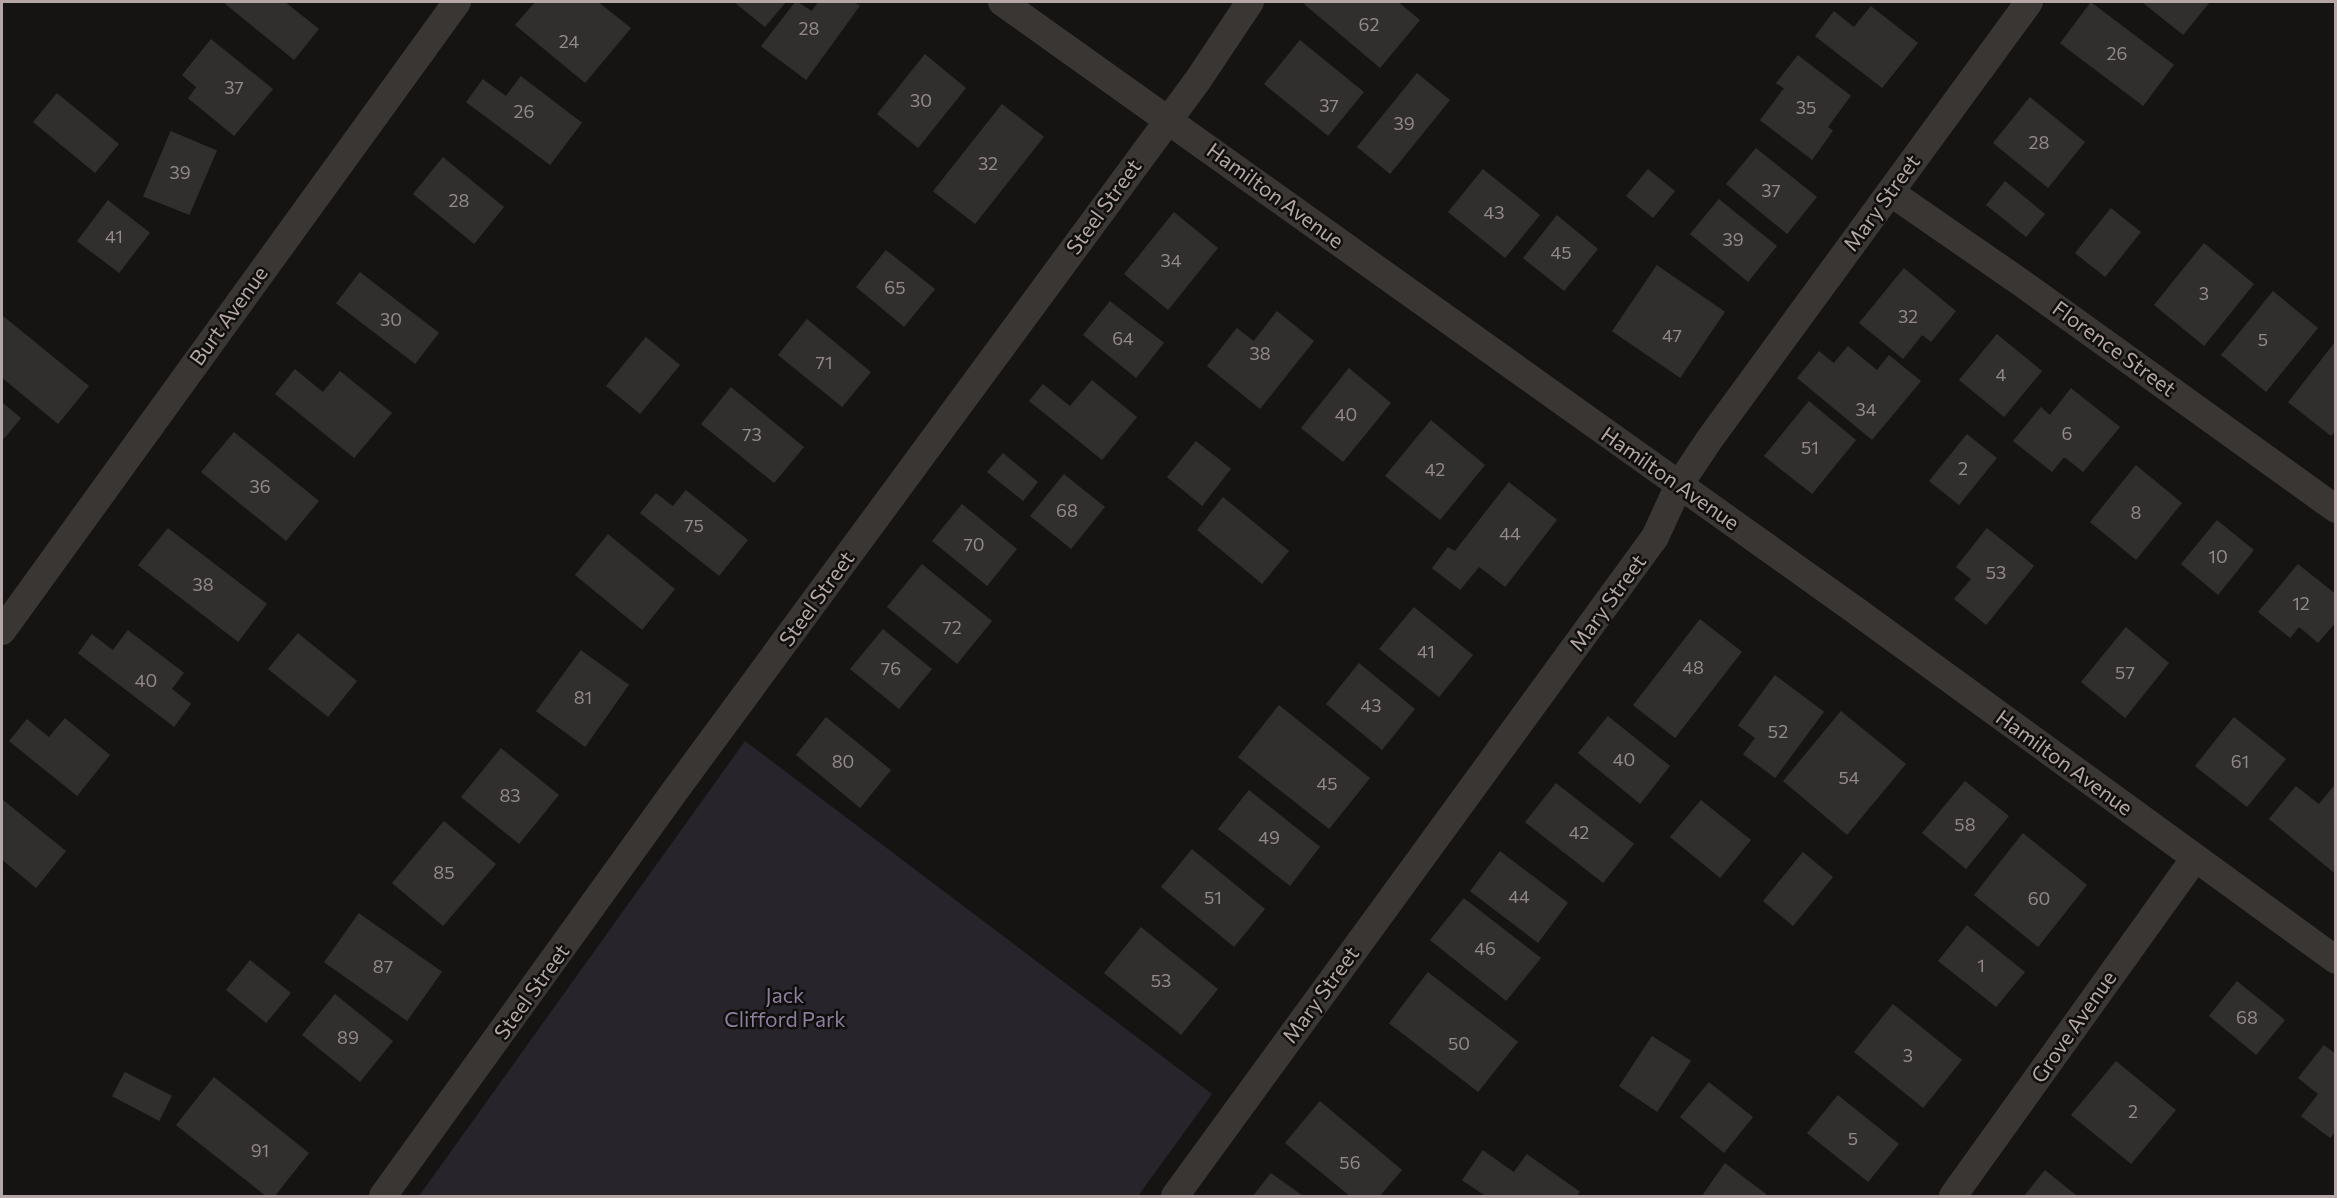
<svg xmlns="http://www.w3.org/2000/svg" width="2337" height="1198" viewBox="0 0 2337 1198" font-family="Commissioner,sans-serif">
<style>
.green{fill:#28242c}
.building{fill:#312f2e;stroke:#302f2d;stroke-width:1.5}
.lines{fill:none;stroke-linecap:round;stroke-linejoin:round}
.street{stroke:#393634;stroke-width:28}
.labels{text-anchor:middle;stroke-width:5;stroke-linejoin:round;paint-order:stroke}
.number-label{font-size:18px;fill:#938988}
.street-label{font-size:21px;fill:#b4a7a6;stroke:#100f0e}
.park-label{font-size:21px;fill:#8d7e9e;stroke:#100f0e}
</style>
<rect width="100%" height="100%" fill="#151413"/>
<path class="green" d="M745 741 1212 1094 1138 1196H419Z"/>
<path class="building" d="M224 2H284L318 29 294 59Z
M536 2H597L630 28 585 82 516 25Z
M735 2H785L765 26Z
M796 2 812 12 819 2H853L859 6 806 79 762 46Z
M1307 2H1397L1419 20 1380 67 1305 4Z
M2143 2H2209L2183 34Z
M2091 3 2173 65 2143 105 2061 43Z
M1871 7 1917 43 1882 87 1816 36 1834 12 1854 28Z
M211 40 272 89 234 135 189 98 197 87 183 75Z
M1300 41 1363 92 1328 135 1265 84Z
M925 55 965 88 918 147 878 114Z
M1798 56 1850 96 1827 127 1832 131 1812 159 1761 120 1785 88 1777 83Z
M1417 74 1449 100 1390 173 1358 147Z
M521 77 581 123 550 164 467 102 483 80 506 97Z
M57 94 118 144 95 172 34 122Z
M2030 98 2084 142 2048 187 1994 143Z
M1002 105 1043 137 975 223 934 191Z
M171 132 216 151 189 214 144 196Z
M1756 149 1816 197 1787 233 1727 184Z
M443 158 503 207 474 243 414 194Z
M1483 170 1539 215 1505 257 1449 212Z
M1648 170 1674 191 1653 217 1627 196Z
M2005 182 2044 214 2026 236 1987 205Z
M1719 200 1776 246 1748 281 1691 234Z
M108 201 149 233 119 272 78 241Z
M2111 209 2140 232 2105 276 2076 253Z
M1174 213 1217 248 1168 309 1125 274Z
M1557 216 1597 249 1564 290 1524 258Z
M2204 244 2253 284 2204 345 2155 305Z
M886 251 934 289 904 326 857 287Z
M1657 266 1724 312 1680 377 1613 331Z
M1904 269 1955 311 1931 341 1922 334 1903 358 1860 323Z
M360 273 438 333 415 363 337 303Z
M2273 292 2317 328 2266 391 2222 355Z
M1110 302 1163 343 1136 377 1084 335Z
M1277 312 1313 341 1260 408 1208 366 1237 329 1254 342Z
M2 316 88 386 58 423 2 377Z
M807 320 870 372 842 406 779 355Z
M1997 335 2041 371 2004 416 1960 380Z
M646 338 679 365 640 413 607 386Z
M2336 342V429L2331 435 2289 402Z
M1848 347 1877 371 1889 356 1920 381 1872 439 1798 378 1819 352 1834 364Z
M1349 369 1390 403 1343 461 1302 428Z
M295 370 323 393 340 372 391 413 354 457 276 394Z
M1092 381 1136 417 1102 459 1030 401 1043 385 1070 407Z
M731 388 803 447 774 482 702 424Z
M2071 389 2119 427 2083 471 2064 456 2052 471 2014 441 2041 408 2050 416Z
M1809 402 1855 440 1812 493 1765 456Z
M2 403 20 418 2 440Z
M1431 421 1484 465 1440 519 1386 476Z
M234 433 318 501 286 540 202 472Z
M1967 435 1996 458 1959 504 1930 481Z
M1196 442 1230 469 1202 505 1168 477Z
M1003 454 1037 482 1023 500 988 472Z
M2136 466 2181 503 2136 559 2091 522Z
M1064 475 1104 507 1071 548 1031 516Z
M1509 483 1556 520 1505 586 1479 566 1460 589 1433 568 1448 548 1455 552Z
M686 491 747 540 719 575 641 513 656 494 673 507Z
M1223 498 1288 551 1262 583 1198 530Z
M962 505 1016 549 987 585 933 541Z
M2217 521 2253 550 2218 594 2182 564Z
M168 529 266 604 238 641 139 565Z
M1987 529 2033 566 1986 624 1955 599 1972 579 1957 567Z
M608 535 674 589 642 629 576 575Z
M922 565 991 621 957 663 888 607Z
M2298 565 2336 595V621L2318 642 2299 626 2290 637 2259 612Z
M1414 608 1472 655 1439 696 1380 649Z
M1700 620 1741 652 1675 737 1634 705Z
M2126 628 2168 663 2125 717 2082 682Z
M883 630 931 669 899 708 851 669Z
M128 631 183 673 171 689 190 704 174 726 79 653 92 635 113 651Z
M298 634 356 681 328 716 269 669Z
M581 651 628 685 585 746 537 711Z
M1359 664 1414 709 1382 749 1327 704Z
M1775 676 1823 712 1775 777 1744 754 1756 738 1739 725Z
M1279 706 1369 778 1329 828 1239 757Z
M1841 712 1905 764 1847 834 1784 781Z
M1608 717 1669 766 1640 803 1579 753Z
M826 718 890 770 860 807 797 755Z
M2234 718 2285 759 2247 806 2196 766Z
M65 719 109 755 77 795 10 741 27 720 49 738Z
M501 749 558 795 519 843 462 797Z
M1965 782 2008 816 1966 868 1923 833Z
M1556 784 1633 844 1603 882 1526 822Z
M2296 787 2319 805 2334 787 2336 788 2333 871 2270 819Z
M1249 791 1319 847 1290 885 1219 829Z
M2 800 65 851 36 887 2 859Z
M1701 801 1750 840 1720 877 1671 837Z
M444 822 495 864 443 925 393 883Z
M2023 834 2086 885 2038 946 1975 895Z
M1192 850 1264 909 1234 946 1162 887Z
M1500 852 1567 903 1538 942 1471 891Z
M1803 853 1832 877 1793 925 1764 901Z
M1464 899 1540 958 1506 1000 1431 940Z
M359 914 441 972 407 1020 325 962Z
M1967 926 2024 972 1996 1006 1939 961Z
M1141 928 1217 989 1181 1034 1105 973Z
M250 961 290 993 266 1022 227 990Z
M1428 973 1517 1042 1478 1091 1390 1023Z
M2237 982 2284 1020 2256 1054 2210 1016Z
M335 995 392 1041 360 1081 303 1035Z
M1893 1005 1961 1060 1923 1107 1855 1052Z
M1652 1037 1690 1061 1657 1111 1620 1086Z
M2324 1046 2336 1055V1130L2330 1137 2302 1116 2319 1094 2299 1078Z
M2116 1062 2175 1110 2131 1163 2072 1115Z
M125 1073 171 1096 159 1120 113 1096Z
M214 1078 308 1153 274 1196H267L177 1125Z
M1709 1083 1752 1117 1724 1152 1681 1117Z
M1838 1096 1898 1144 1868 1181 1808 1133Z
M1320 1102 1401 1170 1379 1196H1351L1286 1143Z
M1483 1151 1514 1173 1527 1155 1579 1192 1576 1196H1487L1463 1180Z
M1725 1164 1765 1194 1763 1196H1707L1704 1194Z
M2045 1171 2076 1196H2025Z
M1271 1174 1302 1196H1254Z"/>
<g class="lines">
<path class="street" d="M1002 2 1855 610 2336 960
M1890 192 2023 284 2336 509
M2 631 457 2
M383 1196 677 788 1198 80 1250 2
M1175 1196 1655 537 1679 485 1709 440 2029 2
M1953 1196 2195 858"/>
</g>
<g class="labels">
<g class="number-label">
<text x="1369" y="31">62</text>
<text x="809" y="35">28</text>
<text x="569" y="48">24</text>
<text x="2117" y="60">26</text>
<text x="234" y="94">37</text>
<text x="921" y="107">30</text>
<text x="1329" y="112">37</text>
<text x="1806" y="114">35</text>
<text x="524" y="118">26</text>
<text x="1404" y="130">39</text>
<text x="2039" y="149">28</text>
<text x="988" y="170">32</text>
<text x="180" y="179">39</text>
<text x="1771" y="197">37</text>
<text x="459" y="207">28</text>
<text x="1494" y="219">43</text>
<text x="114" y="243">41</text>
<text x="1733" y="246">39</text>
<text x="1561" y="259">45</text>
<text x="1171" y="267">34</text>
<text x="895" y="294">65</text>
<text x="2204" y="300">3</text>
<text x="1908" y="323">32</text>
<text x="391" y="326">30</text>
<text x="1672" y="342">47</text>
<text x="1123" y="345">64</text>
<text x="2263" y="346">5</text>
<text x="1260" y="360">38</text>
<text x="824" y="369">71</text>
<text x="2001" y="381">4</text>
<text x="1866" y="416">34</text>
<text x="1346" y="421">40</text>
<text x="2067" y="440">6</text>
<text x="752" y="441">73</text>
<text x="1810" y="454">51</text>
<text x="1963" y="475">2</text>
<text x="1435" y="476">42</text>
<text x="260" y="493">36</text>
<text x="1067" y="517">68</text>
<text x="2136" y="519">8</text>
<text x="694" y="532">75</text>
<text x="1510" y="540">44</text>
<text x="974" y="551">70</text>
<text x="2218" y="563">10</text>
<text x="1996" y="579">53</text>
<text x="203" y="591">38</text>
<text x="2301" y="610">12</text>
<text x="952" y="634">72</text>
<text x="1426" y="658">41</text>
<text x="1693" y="674">48</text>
<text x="891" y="675">76</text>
<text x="2125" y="679">57</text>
<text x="146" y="687">40</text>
<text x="583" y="704">81</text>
<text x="1371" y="712">43</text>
<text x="1778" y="738">52</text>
<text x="1624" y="766">40</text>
<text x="843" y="768">80</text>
<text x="2240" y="768">61</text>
<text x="1849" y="784">54</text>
<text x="1327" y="790">45</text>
<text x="510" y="802">83</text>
<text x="1965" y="831">58</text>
<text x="1579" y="839">42</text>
<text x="1269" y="844">49</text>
<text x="444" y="879">85</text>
<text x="1519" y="903">44</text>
<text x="1213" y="904">51</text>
<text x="2039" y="905">60</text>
<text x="1485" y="955">46</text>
<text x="1981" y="972">1</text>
<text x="383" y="973">87</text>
<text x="1161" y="987">53</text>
<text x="2247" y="1024">68</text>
<text x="348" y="1044">89</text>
<text x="1459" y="1050">50</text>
<text x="1908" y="1062">3</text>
<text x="2133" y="1118">2</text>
<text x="1853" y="1145">5</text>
<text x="260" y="1157">91</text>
<text x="1350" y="1169">56</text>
</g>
<g class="street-label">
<text transform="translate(1275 196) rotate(36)" y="7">Hamilton Avenue</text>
<text transform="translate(1882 203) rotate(-54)" y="7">Mary Street</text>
<text transform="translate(1104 207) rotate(-54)" y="7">Steel Street</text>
<text transform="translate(229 316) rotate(-54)" y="7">Burt Avenue</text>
<text transform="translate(2114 349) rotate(36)" y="7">Florence Street</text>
<text transform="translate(1670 479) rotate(35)" y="7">Hamilton Avenue</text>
<text transform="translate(817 599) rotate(-54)" y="7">Steel Street</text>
<text transform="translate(1608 603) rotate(-54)" y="7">Mary Street</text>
<text transform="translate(2064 763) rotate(36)" y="7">Hamilton Avenue</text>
<text transform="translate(532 992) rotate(-54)" y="7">Steel Street</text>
<text transform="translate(1321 995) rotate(-54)" y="7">Mary Street</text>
<text transform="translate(2074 1027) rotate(-55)" y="7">Grove Avenue</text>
</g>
<g class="park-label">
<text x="785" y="1003">Jack<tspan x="785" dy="24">Clifford Park</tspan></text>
</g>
</g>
<rect width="2337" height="1198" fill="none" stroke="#b4a7a6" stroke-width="6"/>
</svg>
